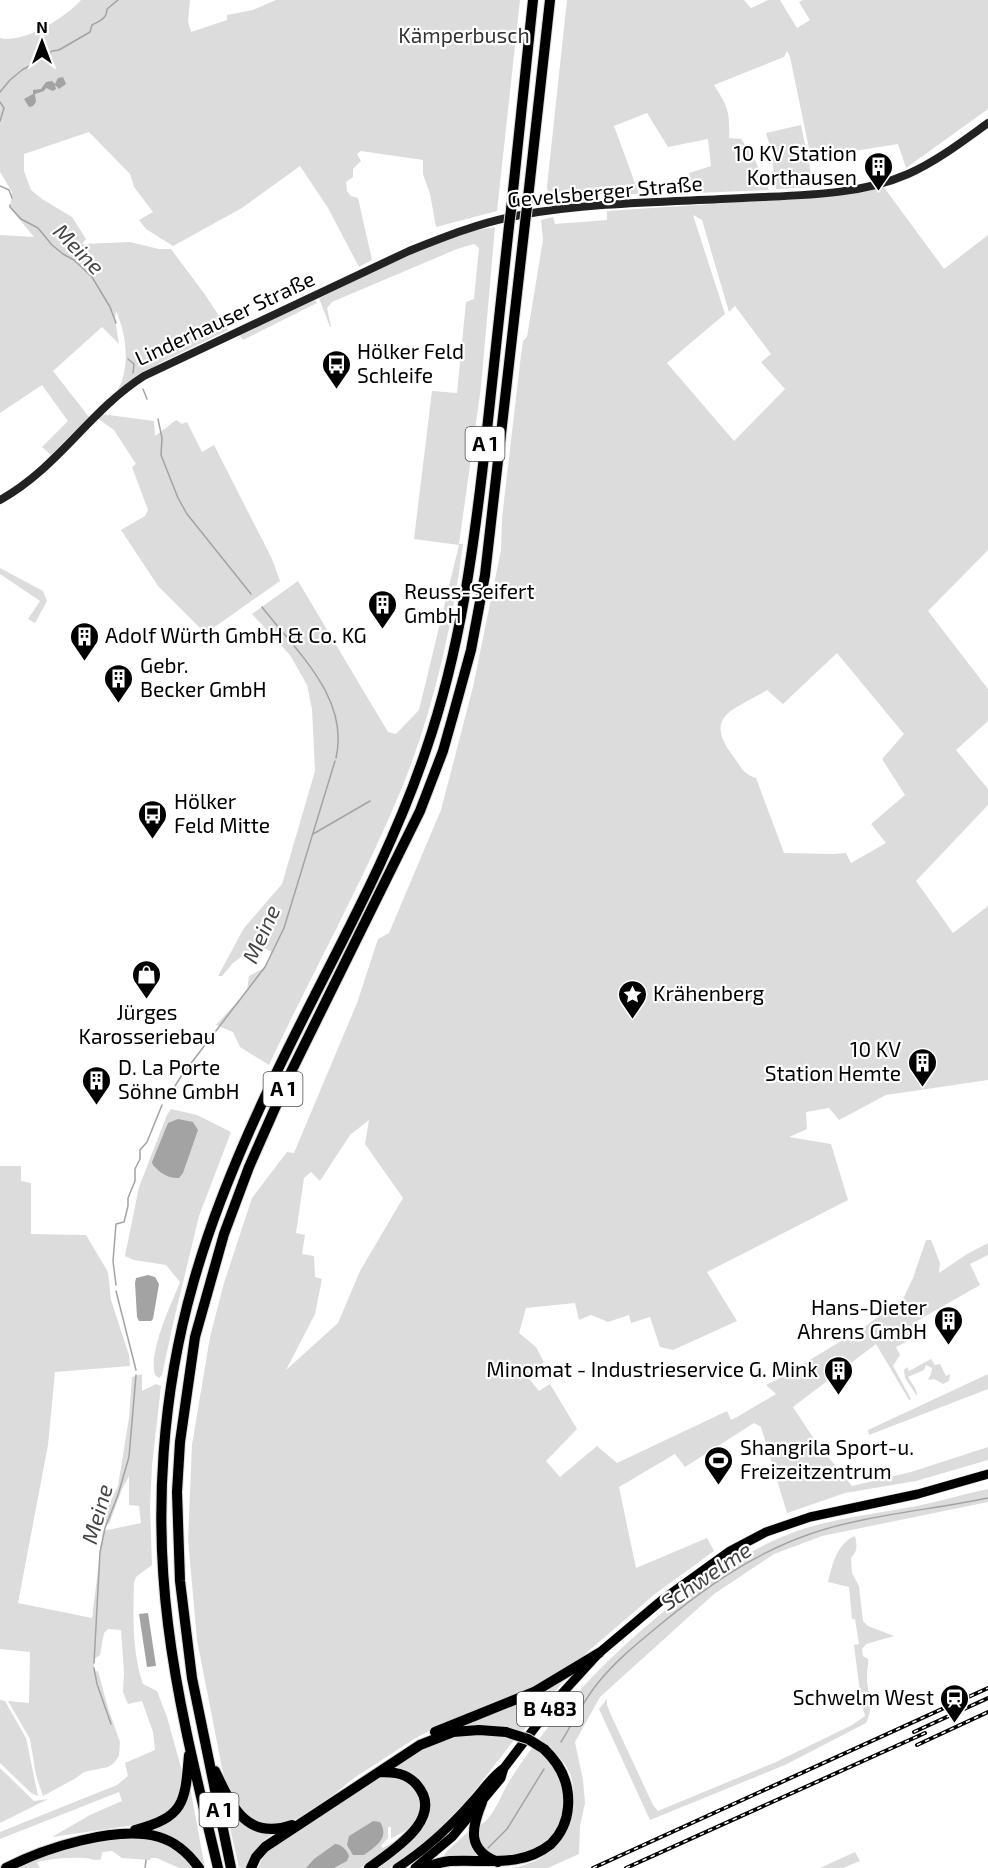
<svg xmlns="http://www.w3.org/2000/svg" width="988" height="1868" viewBox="0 0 988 1868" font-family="'Exo 2',sans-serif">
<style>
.green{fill:#dcdcdc;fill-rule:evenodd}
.water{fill:#a3a3a3}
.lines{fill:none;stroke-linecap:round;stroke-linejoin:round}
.stream{stroke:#a3a3a3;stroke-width:1.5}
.primary-casing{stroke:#dbdbdb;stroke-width:10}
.highway-casing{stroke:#dbdbdb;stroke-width:12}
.secondary{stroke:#222;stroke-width:8}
.primary{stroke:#000;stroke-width:9}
.highway{stroke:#000;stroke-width:10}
.rail-casing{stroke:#000;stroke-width:4}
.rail{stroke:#fff;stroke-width:1.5;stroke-dasharray:4.5;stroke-linecap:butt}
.highway-bridge-casing{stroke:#dbdbdb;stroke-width:12;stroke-linecap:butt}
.highway-bridge{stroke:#000;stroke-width:10}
.labels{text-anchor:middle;stroke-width:4.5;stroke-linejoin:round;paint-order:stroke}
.shield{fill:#fff;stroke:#4c4c4c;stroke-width:1.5}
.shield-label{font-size:20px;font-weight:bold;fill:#000}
.park-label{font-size:21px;fill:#333;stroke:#fff}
.poi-label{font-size:21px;fill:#000;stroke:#fff;text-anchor:start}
.street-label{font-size:21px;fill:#000;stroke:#fff}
.water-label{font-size:22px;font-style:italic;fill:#444;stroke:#fff}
</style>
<rect width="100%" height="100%" fill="#fff"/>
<path class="green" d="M81 0H190L188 21 191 32 227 20V15L253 10 276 0H520L497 211 436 227 430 194 423 174V160L361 151 357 154 361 161 353 169V177L346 182 347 191 351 196 358 198 372 260 359 267 328 208 300 166 242 208 173 246 146 229 139 220 153 212 134 187 130 174 89 132 24 154V171L31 190 42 199 72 217 86 239 82 244 130 242 159 249H171L206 296 228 330 160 363 116 393C131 369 127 336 116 311L115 319 119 344 102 327 53 371 89 417 51 455 42 447 68 421 42 385 0 413V235L34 237 10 208 12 192 0 172V38C24 44 66 17 81 0Z
M567 0H744L751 8 768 0H780L797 28 810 20 799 2 803 0H988V109L906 168 898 144 811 158 790 57 787 51 784 57 714 85C728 107 730 112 729 138L741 139 753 156 769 190 695 193 689 173 711 166 708 139 668 147 647 113 614 126 639 194H548L547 186Z
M801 125 814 187 776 189 774 180 772 153 766 133Z
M883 186 944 269 988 235V550L928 611 988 689V721L956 750 988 789V805L916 881 953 933 988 906V1080L886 1095 839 1120 829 1108 806 1112 807 1129 789 1137 831 1144 848 1200 707 1272 737 1321 673 1350 660 1347 650 1317 631 1323 629 1315 608 1322 591 1315 579 1320 575 1303 526 1308 519 1333 536 1347 544 1362 527 1376 539 1391 550 1384 577 1429 546 1461 560 1477 597 1446 617 1463 727 1411 731 1420 737 1417 776 1394 766 1385 780 1378 864 1327 903 1299 913 1278 926 1240H931L940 1263 939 1273 967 1254 988 1243V1255L970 1264 980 1285 917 1321 922 1330 918 1336 896 1347 900 1355 893 1366 911 1399 909 1400 876 1344 793 1407 816 1442 852 1486 911 1472 988 1447V1460L916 1481 845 1493 787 1513 761 1427 754 1423 685 1467 675 1454 619 1487 636 1568 707 1538 714 1551 655 1594 578 1660 543 1683 444 1723 414 1739 354 1778 333 1795 298 1818 288 1823 271 1826 251 1820 229 1792 223 1773 197 1640 188 1539 192 1445 210 1337 224 1283 252 1198 287 1152 294 1153 357 1003 378 939 389 933 441 810 473 687 501 550 502 518 521 355 523 341 527 337 543 240 541 220 553 217 555 224 607 220V211L815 197ZM693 215 702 220 729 312 735 306 771 354 761 362 785 389 734 441 667 363 725 314ZM837 653 904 734 882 759 905 795 871 824 886 843 851 863 846 853 832 854 784 853 756 778C743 774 741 767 733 756 702 715 735 710 767 690L783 704ZM369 1120 365 1144 403 1198 360 1271 338 1323 286 1370 315 1314 322 1279 315 1277 314 1256 302 1254 305 1235 296 1233 304 1178 311 1172 320 1181 350 1135Z
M495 227 481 387 459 544H463C452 628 433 712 401 790 362 884 312 973 269 1065L240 1047 233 1032 216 1025 247 991 249 976 264 968 272 952 258 945 233 963 222 976H218L244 928 282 884 315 771 312 709 307 685 290 655 252 614 298 581 388 732 396 734 419 710 459 545 414 539 432 391 457 393 466 302 474 299 479 248 474 244 457 249 332 302 327 308 331 327H330L319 298C368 275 443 232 495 227Z
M315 300 317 303 243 340 239 335Z
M101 414 154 421 155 436 176 420 182 424 187 422 202 452 214 445 272 559 280 581 206 633 201 629 158 586 121 530 145 516 148 510 132 467 136 464 114 430 97 418Z
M0 568 43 591 47 601 35 623 28 619 40 601 0 574Z
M171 1109 197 1115 231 1132 199 1216 173 1324 162 1375 159 1378 155 1375C148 1352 171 1305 180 1282L166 1265 134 1260 125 1256 139 1187 167 1115Z
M0 1166H21V1181L31 1183V1234L86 1235 108 1272 111 1300 129 1355 130 1366 55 1372 48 1445 18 1603 92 1618 103 1531 141 1523 139 1506 129 1505V1476L122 1489 109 1524 102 1525V1519L118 1486 129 1418 132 1377 142 1374V1391L156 1384 161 1386 152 1466 150 1507 152 1565 136 1577 134 1583C133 1616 132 1652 143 1684L157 1691 167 1717 182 1771 180 1795 176 1802 166 1815 141 1824 52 1837 90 1815 122 1801 119 1792 0 1839V1832L117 1785 128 1776 125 1763 155 1750 153 1732 142 1701 128 1704 123 1692 124 1672 121 1630 108 1629 104 1633 100 1655 94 1659V1672L98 1671 108 1708 120 1742 119 1756 114 1763 108 1767 84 1772 76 1778 43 1796 36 1775 30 1739 8 1701 29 1703 30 1652 0 1649Z
M931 1359 935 1365 940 1364 946 1376 950 1374 949 1381 943 1384 934 1379 928 1380 931 1374 932 1368 926 1365 924 1370 908 1377C910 1381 918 1390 917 1396L905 1378 904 1370 907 1367 909 1371Z
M988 1374V1389L869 1435 868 1430Z
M988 1489V1502L822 1536 774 1554 714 1594 600 1697 575 1742 583 1780 585 1803 580 1826 579 1854 548 1868H513C526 1865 538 1861 548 1853 565 1838 578 1802 572 1780 569 1766 557 1754 547 1745 551 1759 556 1768 560 1780 568 1802 563 1828 545 1844 538 1851 512 1857 502 1860L482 1850 476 1828C495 1819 501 1793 512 1777 530 1749 551 1723 573 1698 628 1635 726 1553 806 1528 843 1517 880 1513 917 1506 941 1501 964 1494 988 1489Z
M855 1536C857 1545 858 1551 851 1558L852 1573 859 1586 863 1621 868 1626 894 1636 866 1644 862 1649 863 1656 868 1659C869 1665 867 1668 867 1674 866 1693 876 1702 866 1723L785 1765 650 1820 599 1709 607 1699V1705L611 1715 653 1805 658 1811 776 1762 852 1725 865 1716 861 1700 854 1645 859 1644 855 1619H852L849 1587 828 1582C832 1565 837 1543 855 1536Z
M565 1679 523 1731 490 1725 460 1727Z
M0 1700 5 1701 26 1738 38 1796 31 1793 0 1763Z
M476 1734 500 1736 514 1740 469 1798 434 1835 390 1868H373L426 1816 411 1773 398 1768 397 1766C427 1744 439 1738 476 1734Z
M0 1768 34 1801 48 1799 0 1823Z
M384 1776 409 1781C412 1786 417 1792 419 1798 426 1818 407 1832 391 1838V1827H388V1838L381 1846 383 1848 399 1839 385 1852 361 1868H258L265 1853 377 1778ZM373 1821 382 1839 364 1855 353 1854 349 1843V1836Z
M190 1787 205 1868 198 1860 145 1832 160 1826Z
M225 1805 230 1810 274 1833C260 1842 251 1853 246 1868H239Z
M469 1831 480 1856 443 1858 446 1852Z
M124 1838C161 1840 168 1841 195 1868H179L157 1858H151L150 1860 122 1858 112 1851 102 1852 101 1859C94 1861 93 1859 86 1858 71 1857 52 1858 37 1862L40 1868H14C51 1851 84 1845 124 1838Z
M855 1852 860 1861 843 1868H820Z"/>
<path class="water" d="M63 77 66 84 59 89 55 85 56 89 53 91 46 88 44 91 35 94 36 102 33 106 29 107 24 99 33 94V90L41 89 46 82 52 81 55 84 58 78Z
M178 1119 193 1122 198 1130 183 1173 179 1178C169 1179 160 1173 153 1165L152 1162 168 1123Z
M148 1275 155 1277 159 1284 153 1319 151 1321H139L137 1317 135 1283 136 1278Z
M148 1613 156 1666 147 1667 139 1614Z
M373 1821 380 1822C390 1838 376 1846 364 1855H353L347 1845 349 1836Z
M335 1844C341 1844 347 1850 349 1856L347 1861 334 1868H306L314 1859Z"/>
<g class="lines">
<path class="stream" d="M0 92 10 80 22 70 44 58 52 51 59 50 90 32 92 25C99 21 107 19 107 9L118 0
M0 102 4 108 0 121
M0 186 9 190 12 198
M10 205V207L21 219 38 228 52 245 63 254 74 260 92 277 110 307 116 323
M128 359 134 364 133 373
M143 389 147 399
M158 419 162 438 161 455 178 498 187 514 251 594
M262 607C296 651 350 698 336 758
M313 834 370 801
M168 1097 182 1075 265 967 284 928 335 761
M116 1285 113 1261 116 1224 124 1222 128 1206V1198L135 1181V1169L140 1159V1150L147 1142 162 1105
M116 1291 136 1370
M94 1663 100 1552 105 1528 118 1495 129 1457 136 1375
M94 1668 97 1684 111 1724
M561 1742C572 1724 582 1704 594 1688 611 1665 634 1646 656 1628 703 1589 752 1554 810 1534 864 1515 931 1510 988 1498
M488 1848 507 1829 544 1769
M145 1868 146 1860"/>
<defs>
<path id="primary" d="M397 1868C425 1850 450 1827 472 1802 483 1790 491 1777 504 1768L556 1700 599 1653 662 1600 730 1551 766 1532 810 1517 918 1494 988 1474
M415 1868 452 1837 501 1778 504 1768"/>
<path id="highway" d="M527 207 550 0
M511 210 533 0
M435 1732 534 1692 599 1653
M215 1771C232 1806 246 1841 292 1825
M482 1802C471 1829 467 1850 498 1862
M135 1830C185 1817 185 1802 189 1755
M6 1868C44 1848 117 1825 159 1837 176 1842 189 1854 199 1868
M218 1868C199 1788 178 1706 168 1624 154 1512 162 1393 193 1284 212 1215 240 1149 271 1084 323 973 387 867 426 750 461 648 474 546 486 439 493 368 501 297 509 226
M231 1868 192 1678 180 1581 177 1492 180 1442 195 1337 224 1234 249 1167 291 1072 420 811 443 751 454 712 471 650 485 575 525 223
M251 1868 256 1857 265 1847 420 1745 453 1732 479 1730 506 1732
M369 1868C391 1851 446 1819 417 1785 407 1773 394 1772 379 1772
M423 1868C432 1865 441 1862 450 1861 487 1859 521 1868 551 1844 561 1834 567 1821 568 1807 570 1783 561 1765 544 1749"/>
</defs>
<use href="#primary" class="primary-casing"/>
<use href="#highway" class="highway-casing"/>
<path class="secondary" d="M0 500C59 467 89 411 144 376L409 251C446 236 482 222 521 215 593 202 669 202 743 198 797 195 858 196 908 174 937 161 963 141 988 123"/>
<use href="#primary" class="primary"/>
<use href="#highway" class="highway"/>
<defs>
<path id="rail" d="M914 1732 988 1698
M917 1745 988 1712
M593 1868 988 1688
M626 1868 925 1733"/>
</defs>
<use href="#rail" class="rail-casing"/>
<use href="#rail" class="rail"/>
<defs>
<path id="highway-bridge" d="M525 223 527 207
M509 226 511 210
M506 1732 528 1739 544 1749"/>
</defs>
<use href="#highway-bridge" class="highway-bridge-casing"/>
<use href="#highway-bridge" class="highway-bridge"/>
</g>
<defs>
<symbol id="building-pin" viewBox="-11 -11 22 30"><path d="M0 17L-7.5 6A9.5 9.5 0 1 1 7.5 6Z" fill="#000" stroke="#fff"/><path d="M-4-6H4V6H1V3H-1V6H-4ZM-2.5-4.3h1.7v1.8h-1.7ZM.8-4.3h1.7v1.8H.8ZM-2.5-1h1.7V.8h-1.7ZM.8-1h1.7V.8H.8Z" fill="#fff"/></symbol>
<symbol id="bus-pin" viewBox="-11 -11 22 30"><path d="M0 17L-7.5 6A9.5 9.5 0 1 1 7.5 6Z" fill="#000" stroke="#fff"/><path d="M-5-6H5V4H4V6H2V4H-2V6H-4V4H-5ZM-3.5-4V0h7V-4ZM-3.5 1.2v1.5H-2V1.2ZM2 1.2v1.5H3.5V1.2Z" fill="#fff"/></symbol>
<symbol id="shop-pin" viewBox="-11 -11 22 30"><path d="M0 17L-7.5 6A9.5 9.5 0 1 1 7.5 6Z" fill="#000" stroke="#fff"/><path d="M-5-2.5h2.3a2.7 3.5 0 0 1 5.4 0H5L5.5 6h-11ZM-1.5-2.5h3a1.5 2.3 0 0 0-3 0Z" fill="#fff"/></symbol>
<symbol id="sight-pin" viewBox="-11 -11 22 30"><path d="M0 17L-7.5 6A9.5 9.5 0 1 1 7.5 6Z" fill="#000" stroke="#fff"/><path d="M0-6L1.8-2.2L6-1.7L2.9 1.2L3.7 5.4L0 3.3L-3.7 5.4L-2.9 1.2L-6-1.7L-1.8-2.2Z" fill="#fff"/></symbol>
<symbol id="stadium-pin" viewBox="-11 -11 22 30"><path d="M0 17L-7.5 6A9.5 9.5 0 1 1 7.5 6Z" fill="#000" stroke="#fff"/><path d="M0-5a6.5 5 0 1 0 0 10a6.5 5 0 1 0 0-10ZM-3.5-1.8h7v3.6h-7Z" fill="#fff"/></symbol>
<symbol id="station-pin" viewBox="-11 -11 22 30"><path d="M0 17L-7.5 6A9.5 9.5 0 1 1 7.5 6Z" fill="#000" stroke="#fff"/><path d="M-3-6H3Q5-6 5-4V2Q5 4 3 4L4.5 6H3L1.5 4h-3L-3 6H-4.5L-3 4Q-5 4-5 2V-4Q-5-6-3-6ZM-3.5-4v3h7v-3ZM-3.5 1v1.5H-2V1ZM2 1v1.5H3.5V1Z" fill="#fff"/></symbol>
</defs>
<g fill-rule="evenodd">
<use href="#building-pin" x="862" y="150" width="33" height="45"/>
<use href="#bus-pin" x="320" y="348" width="33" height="45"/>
<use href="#building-pin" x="366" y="588" width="33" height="45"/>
<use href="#building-pin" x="68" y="620" width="33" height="45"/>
<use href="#building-pin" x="102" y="662" width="33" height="45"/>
<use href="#bus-pin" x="136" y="798" width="33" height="45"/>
<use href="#shop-pin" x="130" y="958" width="33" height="45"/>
<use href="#sight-pin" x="616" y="978" width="33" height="45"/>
<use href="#building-pin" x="906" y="1046" width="33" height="45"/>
<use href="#building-pin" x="80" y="1064" width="33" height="45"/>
<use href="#building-pin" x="932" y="1304" width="33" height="45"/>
<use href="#building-pin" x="822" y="1354" width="33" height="45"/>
<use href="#stadium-pin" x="702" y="1444" width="33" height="45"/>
<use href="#station-pin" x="938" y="1682" width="33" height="45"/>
</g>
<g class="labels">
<g class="shield">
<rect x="465.5" y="427" width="39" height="34" rx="4.5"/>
<rect x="263.5" y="1072" width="39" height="34" rx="4.5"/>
<rect x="517" y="1692" width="66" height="34" rx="4.5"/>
<rect x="199.5" y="1793" width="39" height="34" rx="4.5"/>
</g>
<g class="shield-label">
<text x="485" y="451">A 1</text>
<text x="283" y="1096">A 1</text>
<text x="550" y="1716">B 483</text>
<text x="219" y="1817">A 1</text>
</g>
<g class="park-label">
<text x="464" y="43">Kämperbusch</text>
</g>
<g class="poi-label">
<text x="857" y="161" text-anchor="end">10 KV Station<tspan x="857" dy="24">Korthausen</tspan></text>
<text x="357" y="359">Hölker Feld<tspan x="357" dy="24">Schleife</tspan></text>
<text x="404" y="599">Reuss-Seifert<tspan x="404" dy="24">GmbH</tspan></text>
<text x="105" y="643">Adolf Würth GmbH &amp; Co. KG</text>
<text x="140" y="673">Gebr.<tspan x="140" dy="24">Becker GmbH</tspan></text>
<text x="174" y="809">Hölker<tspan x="174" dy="24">Feld Mitte</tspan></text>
<text x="653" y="1001">Krähenberg</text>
<text x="147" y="1020" text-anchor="middle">Jürges<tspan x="147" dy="24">Karosseriebau</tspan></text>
<text x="901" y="1057" text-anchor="end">10 KV<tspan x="901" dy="24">Station Hemte</tspan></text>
<text x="118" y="1075">D. La Porte<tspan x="118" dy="24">Söhne GmbH</tspan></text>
<text x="927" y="1315" text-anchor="end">Hans-Dieter<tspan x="927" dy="24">Ahrens GmbH</tspan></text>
<text x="818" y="1377" text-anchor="end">Minomat - Industrieservice G. Mink</text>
<text x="740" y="1455">Shangrila Sport-u.<tspan x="740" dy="24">Freizeitzentrum</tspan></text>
<text x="934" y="1705" text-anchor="end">Schwelm West</text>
</g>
<g class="street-label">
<text transform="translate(605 192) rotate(-5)" y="7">Gevelsberger Straße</text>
<text transform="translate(225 319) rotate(-25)" y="7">Linderhauser Straße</text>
</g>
<g class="water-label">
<text transform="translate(79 249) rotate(45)" y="8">Meine</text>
<text transform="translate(261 934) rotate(-66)" y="8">Meine</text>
<text transform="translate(97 1514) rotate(-74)" y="8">Meine</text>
<text transform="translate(706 1576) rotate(-34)" y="8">Schwelme</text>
</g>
</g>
<g transform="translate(42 42)" stroke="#ffffff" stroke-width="4.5" paint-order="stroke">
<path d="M0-4.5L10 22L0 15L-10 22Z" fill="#000000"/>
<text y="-9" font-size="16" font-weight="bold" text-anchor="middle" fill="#000000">N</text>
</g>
</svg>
